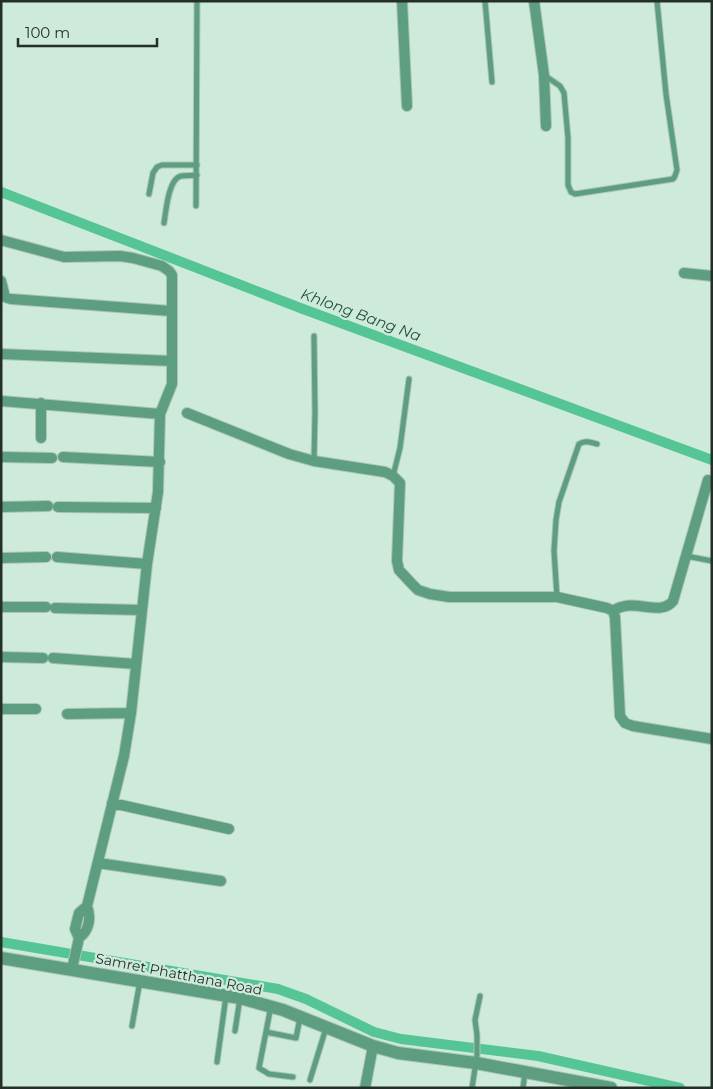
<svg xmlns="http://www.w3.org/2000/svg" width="713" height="1089" viewBox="0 0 713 1089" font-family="Montserrat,sans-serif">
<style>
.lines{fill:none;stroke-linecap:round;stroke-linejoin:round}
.canal{stroke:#56c595;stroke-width:10}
.service-casing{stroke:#abc5b7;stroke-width:7}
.minor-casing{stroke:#abc5b7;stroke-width:12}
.tertiary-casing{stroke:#abc5b7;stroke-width:14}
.service{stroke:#5c9e7f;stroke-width:5}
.minor{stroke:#5c9e7f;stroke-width:10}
.tertiary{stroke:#5c9e7f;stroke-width:12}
.labels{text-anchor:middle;stroke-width:4.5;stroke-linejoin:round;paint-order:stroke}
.street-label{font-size:14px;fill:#242f29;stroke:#cdeadb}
.water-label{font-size:15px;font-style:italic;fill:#214f3b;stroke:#cdeadb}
</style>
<rect width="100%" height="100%" fill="#cdeadb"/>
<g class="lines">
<path class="canal" d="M1 192 303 309 712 460
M1 942 278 989 306 999 374 1032 401 1039 538 1056 680 1088"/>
<defs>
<path id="service" d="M485 1 492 82
M544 75 560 86 564 93 568 138V185L571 192 575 194 673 179 675 176 677 170 666 94 657 1
M149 194 153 173 157 167 162 165H197
M196 206 197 1
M164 223C166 212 168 179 181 176 186 175 192 176 197 175
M314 461 315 412 314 336
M393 476 400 448 409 379
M686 556 712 561
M557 597 554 551 556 520 559 502 579 444C585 440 590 442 597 444
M271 1006 259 1068 269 1074 293 1077
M132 1026 140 981
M235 1031 240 998
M266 1032 296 1038 300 1018
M217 1062 226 996
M310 1080 326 1028
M472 1088 477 1055V1035L475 1020 480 996
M523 1088 525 1072"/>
<path id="minor" d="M402 1 407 106
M534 1 544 75 546 126
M1 240 64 257 120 256 133 258 162 266 169 271 172 275V384L160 414 158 492 147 564 131 713 124 756 87 906 79 913 75 929 79 938 72 969
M684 273 712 276
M1 281 5 297 11 299 171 311
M1 354 172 361
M1 401 160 414
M187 413 289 454 314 461 385 472 393 476 400 483 397 561 399 570 412 584 418 590 430 594 449 597H557L607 608 613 611 615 617 620 716 625 723 633 726 712 739
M41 438V403
M1 457 52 458
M63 457 160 462
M1 507 48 506
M58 507 156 508
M57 557 147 564
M1 558 46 557
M1 607H46
M55 608 141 610
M613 611C634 596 659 618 673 601L708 480
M1 657 43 658
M53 658 136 664
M1 709H36
M67 714 131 713
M112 803 229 829
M98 863 221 881
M79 938C90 930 91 917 87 906
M365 1088 373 1046"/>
<path id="tertiary" d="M1 958 240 998 283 1010 373 1046 398 1053 476 1063 611 1088"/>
</defs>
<use href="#service" class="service-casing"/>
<use href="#minor" class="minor-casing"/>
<use href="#tertiary" class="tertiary-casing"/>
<use href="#service" class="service"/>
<use href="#minor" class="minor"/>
<use href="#tertiary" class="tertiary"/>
</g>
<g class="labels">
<g class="street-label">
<text transform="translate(179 974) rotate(11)" y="5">Samret Phatthana Road</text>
</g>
<g class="water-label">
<text transform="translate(361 315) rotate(20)" y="5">Khlong Bang Na</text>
</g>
</g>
<rect width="713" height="1089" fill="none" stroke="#242f29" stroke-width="5"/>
<path d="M18 38v8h139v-8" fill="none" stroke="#242f29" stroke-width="2.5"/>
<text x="25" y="38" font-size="15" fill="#242f29" stroke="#cdeadb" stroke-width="4" paint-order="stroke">100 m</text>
</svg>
